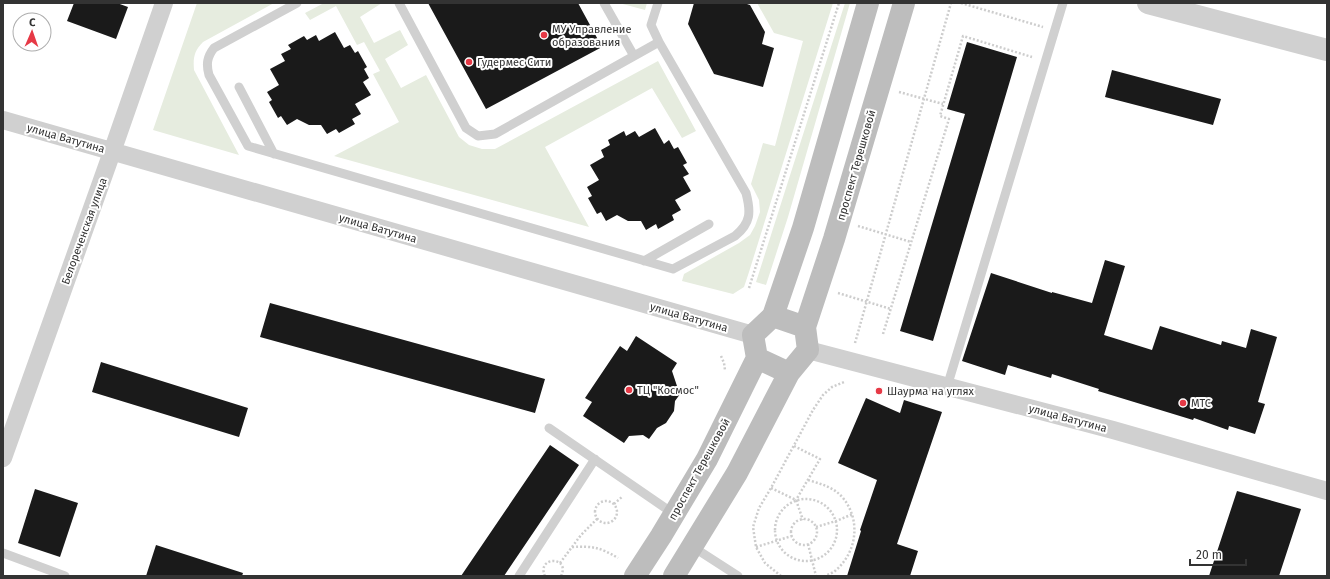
<svg xmlns="http://www.w3.org/2000/svg" width="1330" height="579" viewBox="0 0 1330 579" font-family="'Fira Sans',sans-serif">
<style>
.green{fill:#e6ecdf}
.building{fill:#1a1a1a}
.lines{fill:none;stroke-linecap:round;stroke-linejoin:round}
.path{stroke:#cdcdcd;stroke-width:2.5;stroke-dasharray:2 2;stroke-linecap:butt}
.service{stroke:#d0d0d0;stroke-width:9}
.minor{stroke:#d0d0d0;stroke-width:18}
.tertiary{stroke:#d0d0d0;stroke-width:22}
.secondary{stroke:#bdbdbd;stroke-width:22}
.poi-dot{fill:#e63946;stroke:#fff;stroke-width:1.5}
.labels{text-anchor:middle;stroke-width:4;stroke-linejoin:round;paint-order:stroke}
.poi-label{font-size:11px;fill:#333;stroke:#fff;text-anchor:start}
.street-label{font-size:11px;fill:#333;stroke:#fff}
</style>
<rect width="100%" height="100%" fill="#fff"/>
<path class="green" d="M197 3H274L203 42C194 51 193 58 194 70L239 155 153 130Z
M324 3H382L360 17 374 43 400 30 408 45 385 59 401 88 426 75 459 137 469 145 482 149H495L658 61 696 131 682 138 652 88 545 147 589 227 334 156 399 122 373 74 380 71 364 42 357 45 336 6 310 20 305 13Z
M619 3H647L645 10Z
M757 3H833L749 272 744 287 733 294 682 281 684 274 739 243 750 235 755 226 760 212 759 200 751 184 763 143 775 146 803 41 774 33Z
M845 3H850L788 217 766 285 756 282Z"/>
<path class="building" d="M74 3H117L128 7 116 39 67 21Z
M428 3H578L602 47 486 109Z
M694 3H744L750 5 765 32 762 44 774 48 763 87 714 74 688 24Z
M335 32 344 48 350 45 355 53 358 51 367 67 364 69 369 78 363 82 371 95 355 104 361 114 352 119 355 124 339 133 336 129 327 134 321 125H309L297 119 287 125 281 116 278 118 269 102 272 100 267 92 279 85 270 69 285 61 281 54 291 49 288 45 304 36 307 40 316 35 319 41Z
M967 42 1017 57 933 341 900 331 965 114 947 109Z
M1112 70 1221 99 1213 125 1105 97Z
M655 128 664 144 669 140 674 149 678 147 687 163 683 165 689 174 683 177 691 191 675 200 681 210 672 215 674 220 658 229 656 224 646 230 641 221H628L617 215 606 221 601 212 597 214 588 198 592 196 587 187 599 180 590 165 604 157 601 150 610 145 608 140 624 131 626 136 635 131 639 137Z
M1105 260 1125 266 1104 335 1152 350 1160 326 1221 345 1222 341 1246 348 1251 329 1277 337 1258 402 1265 404 1255 434 1229 426 1228 430 1194 418 1193 420 1098 391 1099 389 1052 374 1051 378 1008 365 1005 375 962 361 991 273 1052 293V292L1092 303Z
M270 303 545 379 535 413 260 337Z
M636 336 677 363 672 371 677 386 683 390 675 401 674 411 666 423 657 428 649 439 643 435 629 436 624 443 583 416 592 402 585 398 620 346 627 351Z
M101 362 248 408 239 437 92 392Z
M866 398 900 413 904 400 942 412 897 544 918 551 910 576H847L861 531 860 530 877 480 838 463Z
M550 445 579 465 504 576H461Z
M35 489 78 503 60 557 18 543Z
M1237 491 1301 509 1279 576H1209Z
M156 545 243 573 242 576H146Z"/>
<g class="lines">
<path class="path" d="M961 3 1043 27
M899 92 943 104
M858 226 911 242
M749 288 839 3
M838 293 891 309
M883 334 949 119 940 116 963 36 1032 57
M855 343 951 3
M721 356 724 363 725 370
M794 446 820 459 796 500
M808 480C821 484 834 487 843 498 861 520 857 552 836 570 833 573 829 574 825 576
M771 488 796 500 803 520
M775 530a31 31 0 1 1 62 0a31 31 0 1 1-62 0Z
M595 512a11 11 0 1 1 22 0a11 11 0 1 1-22 0Z
M614 504 623 496
M791 532a13 13 0 1 1 26 0a13 13 0 1 1-26 0Z
M816 527 836 521 853 514
M808 544 816 576
M572 547C592 546 600 547 618 558
M756 547 792 536
M560 563 581 535 597 519
M545 576C536 556 571 556 561 576
M781 576 765 563 756 547 753 527 759 508 771 488 813 410 823 395 832 387 844 382"/>
<path class="service" d="M297 3 214 48C207 57 206 64 209 75L248 146 673 269 735 236C751 223 751 212 746 193L659 42 634 56 604 3
M399 3 466 128 478 136 495 134 634 56
M658 3 651 25 659 42
M239 87 274 154
M644 261 709 224
M947 387 1063 3
M549 428 674 514
M693 547 738 576
M3 553 65 576
M519 576 595 459"/>
<path class="minor" d="M3 120 753 335
M808 350 1113 430 1327 491
M3 458 112 152 164 3"/>
<path class="tertiary" d="M1148 3 1327 50"/>
<path class="secondary" d="M773 316 803 228 868 3
M773 316 805 327 808 350 789 373 757 358 753 335Z
M805 327 834 239 904 3
M635 576 661 536 707 459 757 358
M674 576 737 473 789 373"/>
</g>
<g class="poi-dot">
<circle cx="544" cy="35" r="4"/>
<circle cx="469" cy="62" r="4"/>
<circle cx="629" cy="390" r="4"/>
<circle cx="879" cy="391" r="4"/>
<circle cx="1183" cy="403" r="4"/>
</g>
<g class="labels">
<g class="poi-label">
<text x="552" y="33">МУ Управление<tspan x="552" dy="13">образования</tspan></text>
<text x="477" y="66">Гудермес Сити</text>
<text x="637" y="394">ТЦ "Космос"</text>
<text x="887" y="395">Шаурма на углях</text>
<text x="1191" y="407">МТС</text>
</g>
<g class="street-label">
<text transform="translate(66 138) rotate(16)" y="4">улица Ватутина</text>
<text transform="translate(856 165) rotate(-74)" y="4">проспект Терешковой</text>
<text transform="translate(378 228) rotate(16)" y="4">улица Ватутина</text>
<text transform="translate(84 231) rotate(-70)" y="4">Белореченская улица</text>
<text transform="translate(689 317) rotate(16)" y="4">улица Ватутина</text>
<text transform="translate(1068 418) rotate(15)" y="4">улица Ватутина</text>
<text transform="translate(699 469) rotate(-61)" y="4">проспект Терешковой</text>
</g>
</g>
<rect width="1330" height="579" fill="none" stroke="#333333" stroke-width="8"/>
<g transform="translate(32 32) rotate(2)"><circle r="19" fill="#ffffff" stroke="#adadad"/>
<path d="M0-3L7 15L0 10L-7 15Z" fill="#e63946"/>
<text y="-6" font-size="11" font-weight="bold" text-anchor="middle" fill="#333333">С</text>
</g>
<path d="M1190 559v6h56v-6" fill="none" stroke="#333333" stroke-width="2"/>
<text x="1196" y="559" font-size="12" fill="#333333" stroke="#ffffff" stroke-width="3" paint-order="stroke">20 m</text>
</svg>
